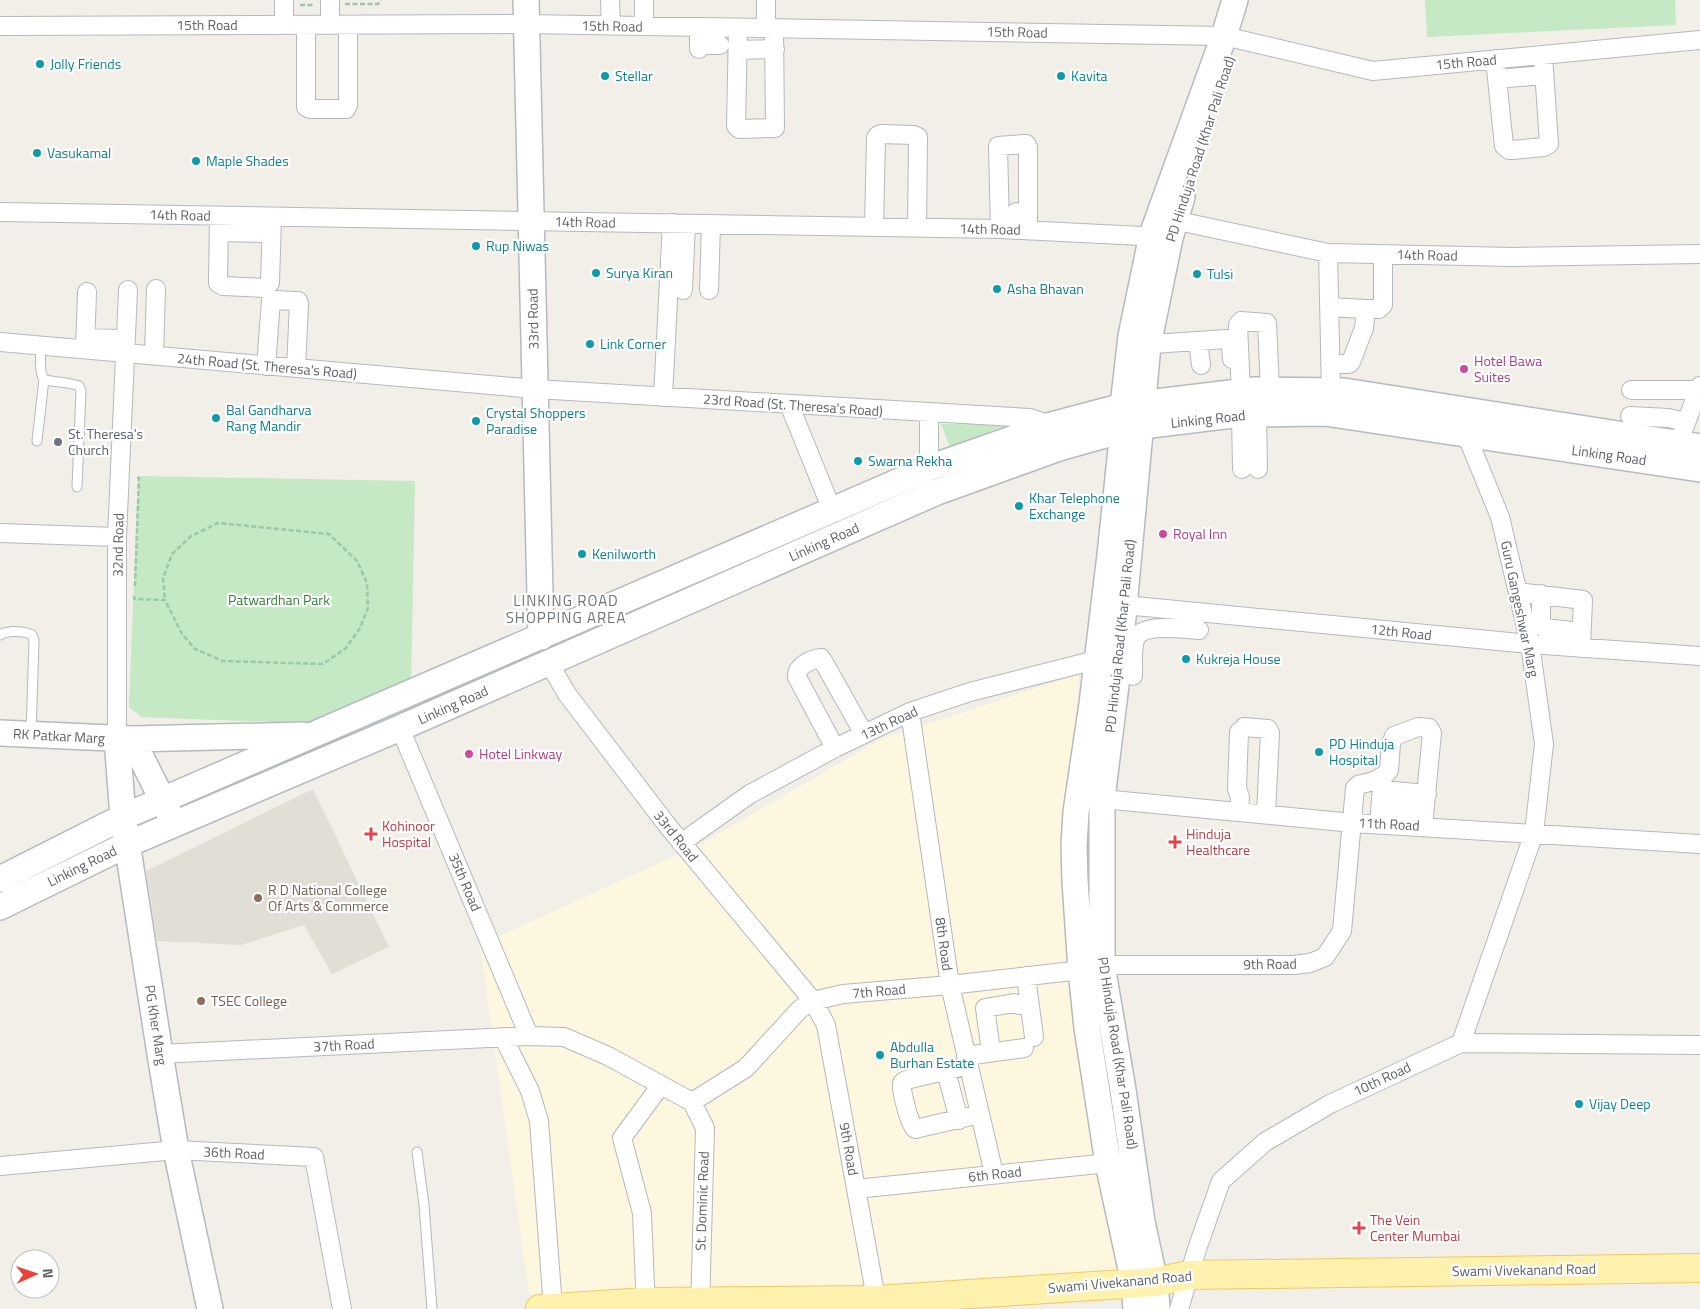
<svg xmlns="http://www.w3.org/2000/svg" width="1700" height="1309" viewBox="0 0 1700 1309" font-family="'Titillium Web',sans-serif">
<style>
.commercial{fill:#fef7e0}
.education{fill:#e1ded6}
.green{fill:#c5e8c5}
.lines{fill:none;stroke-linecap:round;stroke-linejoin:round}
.lane-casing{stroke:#b5b8bc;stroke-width:11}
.street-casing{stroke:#b5b8bc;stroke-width:20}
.secondary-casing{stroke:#b6babf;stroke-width:28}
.primary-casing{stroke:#f2c960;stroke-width:30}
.path{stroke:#9cc7a9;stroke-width:2.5;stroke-dasharray:5 2.5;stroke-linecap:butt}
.lane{stroke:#fff;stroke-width:9}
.street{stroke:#fff;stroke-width:18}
.secondary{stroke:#fff;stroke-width:25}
.primary{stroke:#fff2af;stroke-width:28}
.culture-dot{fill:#0f9aa8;stroke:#fff;stroke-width:2}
.hotel-dot{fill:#d1479c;stroke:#fff;stroke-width:2}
.worship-dot{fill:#6b7280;stroke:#fff;stroke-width:2}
.health-dot{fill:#e0444e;stroke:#fff;stroke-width:2}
.education-dot{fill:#8d6e63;stroke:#fff;stroke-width:2}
.labels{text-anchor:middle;stroke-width:4.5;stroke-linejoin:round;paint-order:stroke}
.street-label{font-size:14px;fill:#5f6368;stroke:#fff}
.culture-label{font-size:14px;fill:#0d838f;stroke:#fff;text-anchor:start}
.hotel-label{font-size:14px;fill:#b23c85;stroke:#fff;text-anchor:start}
.worship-label{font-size:14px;fill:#5b616d;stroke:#fff;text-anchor:start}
.park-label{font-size:14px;fill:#348238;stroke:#fff}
.health-label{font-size:14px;fill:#be3a42;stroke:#fff;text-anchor:start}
.education-label{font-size:14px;fill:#785e54;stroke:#fff;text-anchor:start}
.neighbourhood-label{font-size:15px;letter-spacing:1px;fill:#70757a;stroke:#fff}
</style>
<rect width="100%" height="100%" fill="#f1efe8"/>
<path class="commercial" d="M1079 674 1070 832 1123 1273 743 1289 529 1294 480 945 701 844 880 740Z"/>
<path class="education" d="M313 789 389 947 332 974 304 925 241 945 157 941 146 871Z"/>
<path class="green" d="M1425 0H1675L1676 25 1427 37Z
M941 424H1009L950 447Z
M138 476 415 481 411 686 325 724 141 717 129 707Z"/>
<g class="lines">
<defs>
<path id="lane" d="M41 346C38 394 45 375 79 386L81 391 77 487
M37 441 44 379
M0 635C7 630 25 631 32 635L34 640 31 733
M417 1152 424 1205 432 1309"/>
<path id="street" d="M284 0V25
M610 0 611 26
M766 0V28
M306 25V107L310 109H346L348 105V25
M330 25V0
M0 26 526 24 1224 36 1373 71 1700 40
M644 26V0
M699 27V49
M738 28 736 126 739 129 775 128 774 28
M699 45H720
M738 50 775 49
M1495 59 1504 146 1509 150H1512L1544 147 1549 144 1543 55
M1497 79 1544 75
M0 212 1000 229 1162 237
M219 216 218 283 223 286 264 288 270 283 272 217
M1164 218 1328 253 1513 257 1700 254
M874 227 876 138 877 136 881 134 914 135 918 137 917 228
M1000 229 998 146 1024 144H1026L1028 147V230
M1016 229V212
M219 232 271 233
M1328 253 1331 390
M683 290 686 224
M709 290 711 224
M1329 307 1366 309 1364 328 1351 362 1349 364H1330
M1366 309H1379L1383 305V255
M85 338 123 339
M1198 341 1201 365
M0 342 535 389 1030 418 1051 425
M1138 345 1227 339 1231 345 1232 359
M85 349 87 292
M154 355 156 289
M266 366 271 301 274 300 296 301H298L299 304 296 368
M1631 390H1698
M1241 392 1238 325 1241 321 1267 323 1270 390
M663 397 672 223
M789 404 832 510
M929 413V468
M1241 414 1242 469
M1257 414 1258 469
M1630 416 1668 418 1686 422
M1674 454 1700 386
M0 533 117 537
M1518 592 1583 600 1581 648
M1541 594V626L1545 628 1581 632
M1114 604 1530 644 1700 656
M549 663 567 694 667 825 813 1001 826 1025 878 1309
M1133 676C1133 665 1132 651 1135 640 1141 622 1183 629 1199 630
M910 712 950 985 994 1174
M1244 727 1268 729 1270 733 1266 814
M400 728 529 1036
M117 738V537L128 290
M835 748 797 677C796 666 811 659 821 658L823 661 864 734
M1382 790 1427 794
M1092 798 1353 823 1700 844
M1239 811 1240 797 1237 789 1239 732
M1379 824 1383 776
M1394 825 1397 791
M1411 826 1413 793
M681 843 750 794 835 748 910 712 970 692 1096 660 1108 661
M1026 976 1034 1037
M503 1037 530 1091 539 1121 553 1308
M1461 1043 1534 833 1544 744 1530 644 1500 517 1466 434 1464 425
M990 1044 985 1008 1014 1003 1019 1005
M160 1054 529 1036 564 1037 608 1056 692 1102
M966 1056 1024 1048
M969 1065 906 1080 902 1083C901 1091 909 1123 915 1129L980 1114
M946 1071 959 1120
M692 1102 746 1068 800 1009 813 1001 843 994 950 985 1081 970 1102 965H1293L1310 963 1325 957 1342 931 1355 788 1358 785C1369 782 1381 781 1389 770L1391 744 1394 736 1418 727 1429 728 1432 733 1423 826
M692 1102 705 1128 700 1309
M0 1166 176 1150 314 1157 342 1309
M856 1189 1118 1162
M646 1309 642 1213 622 1138 661 1085
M1179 1309 1197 1249 1221 1181 1265 1142 1330 1104 1461 1043 1700 1045"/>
<path id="secondary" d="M526 0 541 637
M0 733 132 739 303 735
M117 738 123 817 160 1054 176 1150 210 1309
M132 739 170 815
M0 879 123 817 904 479 929 468 1051 425 1123 406 1255 390 1344 391 1700 447
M0 907 128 844 400 728 937 492 1059 448 1123 430 1142 426 1241 414 1325 413 1700 469
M1136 1309 1134 1283 1108 1163 1087 1028 1081 970 1075 881 1074 846 1076 812 1092 704 1110 555 1123 430V406L1131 336 1152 235 1224 36 1235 0
M1157 1309 1155 1282 1142 1222 1123 1090 1102 965V798L1119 661 1148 345 1170 238 1182 197"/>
<path id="primary" d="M540 1309 646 1302 877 1300 1155 1282 1189 1275 1700 1268"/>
</defs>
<use href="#lane" class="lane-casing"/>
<use href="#street" class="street-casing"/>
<use href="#secondary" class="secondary-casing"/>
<use href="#primary" class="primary-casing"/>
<path class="path" d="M345 4H378L381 0
M300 5H314
M135 586 139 478H135
M134 596V599L165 600 182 634 195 649 223 661 323 664 346 648 360 628 368 608 367 583 357 561 329 534 218 523 191 536 172 554 163 578 165 600"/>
<use href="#lane" class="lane"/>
<use href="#street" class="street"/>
<use href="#secondary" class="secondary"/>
<use href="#primary" class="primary"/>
</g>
<g class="culture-dot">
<circle cx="40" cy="64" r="5"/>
<circle cx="605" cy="76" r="5"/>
<circle cx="1061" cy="76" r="5"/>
<circle cx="37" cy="153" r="5"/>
<circle cx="196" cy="161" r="5"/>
<circle cx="476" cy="246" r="5"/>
<circle cx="596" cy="273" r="5"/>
<circle cx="1197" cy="274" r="5"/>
<circle cx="997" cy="289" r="5"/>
<circle cx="590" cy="344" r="5"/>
<circle cx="216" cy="418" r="5"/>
<circle cx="476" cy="421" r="5"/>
<circle cx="858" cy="461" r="5"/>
<circle cx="1019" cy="506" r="5"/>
<circle cx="582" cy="554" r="5"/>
<circle cx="1186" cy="659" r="5"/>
<circle cx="1319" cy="752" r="5"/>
<circle cx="880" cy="1055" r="5"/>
<circle cx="1579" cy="1104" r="5"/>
</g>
<g class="hotel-dot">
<circle cx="1464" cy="369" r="5"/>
<circle cx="1163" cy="534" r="5"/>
<circle cx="469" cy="754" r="5"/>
</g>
<circle class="worship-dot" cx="58" cy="442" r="5"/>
<g class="health-dot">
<path d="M368.5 826.5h5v5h5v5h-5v5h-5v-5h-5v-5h5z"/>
<path d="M1172.5 834.5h5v5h5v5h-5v5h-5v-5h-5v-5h5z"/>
<path d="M1356.5 1220.5h5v5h5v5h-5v5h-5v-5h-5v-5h5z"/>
</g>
<g class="education-dot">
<circle cx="258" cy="898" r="5"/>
<circle cx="201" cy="1001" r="5"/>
</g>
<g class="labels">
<g class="street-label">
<text x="207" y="30">15th Road</text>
<text transform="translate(612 26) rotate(1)" y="5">15th Road</text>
<text transform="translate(1017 32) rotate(1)" y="5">15th Road</text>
<text transform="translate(1466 62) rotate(-5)" y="5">15th Road</text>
<text transform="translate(1200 149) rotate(-72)" y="5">PD Hinduja Road (Khar Pali Road)</text>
<text transform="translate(180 215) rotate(1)" y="5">14th Road</text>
<text transform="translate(585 222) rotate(1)" y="5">14th Road</text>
<text transform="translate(990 229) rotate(1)" y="5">14th Road</text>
<text transform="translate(1427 255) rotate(1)" y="5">14th Road</text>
<text transform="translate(533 319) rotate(-91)" y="5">33rd Road</text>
<text transform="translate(267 366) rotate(5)" y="5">24th Road (St. Theresa's Road)</text>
<text transform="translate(793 405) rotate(4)" y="5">23rd Road (St. Theresa's Road)</text>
<text transform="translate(1208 419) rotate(-6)" y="5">Linking Road</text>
<text transform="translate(1609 455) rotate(8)" y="5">Linking Road</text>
<text transform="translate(824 542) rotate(-24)" y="5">Linking Road</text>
<text transform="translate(118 545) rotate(-89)" y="5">32nd Road</text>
<text transform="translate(1520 609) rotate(78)" y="5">Guru Gangeshwar Marg</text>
<text transform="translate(1401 632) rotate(6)" y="5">12th Road</text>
<text transform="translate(1120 636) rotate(-84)" y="5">PD Hinduja Road (Khar Pali Road)</text>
<text transform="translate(453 705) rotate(-24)" y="5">Linking Road</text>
<text transform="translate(889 723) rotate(-25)" y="5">13th Road</text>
<text transform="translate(59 736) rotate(3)" y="5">RK Patkar Marg</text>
<text transform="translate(1389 824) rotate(3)" y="5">11th Road</text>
<text transform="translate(676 836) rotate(51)" y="5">33rd Road</text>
<text transform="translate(82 866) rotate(-26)" y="5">Linking Road</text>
<text transform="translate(465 882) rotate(67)" y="5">35th Road</text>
<text transform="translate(944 944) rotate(82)" y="5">8th Road</text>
<text transform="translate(1270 964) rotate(-1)" y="5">9th Road</text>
<text transform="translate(879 991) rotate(-5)" y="5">7th Road</text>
<text transform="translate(156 1025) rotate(81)" y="5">PG Kher Marg</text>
<text transform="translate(344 1045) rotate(-3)" y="5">37th Road</text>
<text transform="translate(1118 1053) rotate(81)" y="5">PD Hinduja Road (Khar Pali Road)</text>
<text transform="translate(1382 1079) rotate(-25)" y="5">10th Road</text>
<text transform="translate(849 1149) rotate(80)" y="5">9th Road</text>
<text transform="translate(234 1153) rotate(3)" y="5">36th Road</text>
<text transform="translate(995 1174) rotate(-6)" y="5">6th Road</text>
<text transform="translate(702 1201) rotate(-88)" y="5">St. Dominic Road</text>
<text transform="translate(1524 1270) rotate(-1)" y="5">Swami Vivekanand Road</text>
<text transform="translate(1120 1282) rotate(-5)" y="5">Swami Vivekanand Road</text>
</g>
<g class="culture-label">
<text x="50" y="69">Jolly Friends</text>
<text x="615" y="81">Stellar</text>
<text x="1071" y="81">Kavita</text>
<text x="47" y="158">Vasukamal</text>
<text x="206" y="166">Maple Shades</text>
<text x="486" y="251">Rup Niwas</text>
<text x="606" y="278">Surya Kiran</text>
<text x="1207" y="279">Tulsi</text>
<text x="1007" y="294">Asha Bhavan</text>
<text x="600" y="349">Link Corner</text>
<text x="226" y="415">Bal Gandharva<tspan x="226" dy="16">Rang Mandir</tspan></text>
<text x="486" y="418">Crystal Shoppers<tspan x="486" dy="16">Paradise</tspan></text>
<text x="868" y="466">Swarna Rekha</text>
<text x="1029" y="503">Khar Telephone<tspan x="1029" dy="16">Exchange</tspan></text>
<text x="592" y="559">Kenilworth</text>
<text x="1196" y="664">Kukreja House</text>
<text x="1329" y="749">PD Hinduja<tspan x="1329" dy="16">Hospital</tspan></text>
<text x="890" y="1052">Abdulla<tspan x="890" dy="16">Burhan Estate</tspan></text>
<text x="1589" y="1109">Vijay Deep</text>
</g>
<g class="hotel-label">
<text x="1474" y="366">Hotel Bawa<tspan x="1474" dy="16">Suites</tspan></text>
<text x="1173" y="539">Royal Inn</text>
<text x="479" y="759">Hotel Linkway</text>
</g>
<g class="worship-label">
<text x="68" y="439">St. Theresa's<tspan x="68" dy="16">Church</tspan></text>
</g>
<g class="park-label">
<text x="279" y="605">Patwardhan Park</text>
</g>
<g class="health-label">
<text x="382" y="831">Kohinoor<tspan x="382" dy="16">Hospital</tspan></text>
<text x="1186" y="839">Hinduja<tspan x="1186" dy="16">Healthcare</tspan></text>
<text x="1370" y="1225">The Vein<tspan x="1370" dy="16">Center Mumbai</tspan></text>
</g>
<g class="education-label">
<text x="268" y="895">R D National College<tspan x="268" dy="16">Of Arts &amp; Commerce</tspan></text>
<text x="211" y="1006">TSEC College</text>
</g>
<g class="neighbourhood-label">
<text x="566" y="606">LINKING ROAD<tspan x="566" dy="17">SHOPPING AREA</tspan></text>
</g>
</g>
<g transform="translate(35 1274) rotate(87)"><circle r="24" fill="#ffffff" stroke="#bfc1c3"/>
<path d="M0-4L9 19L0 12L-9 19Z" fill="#ea4335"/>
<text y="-8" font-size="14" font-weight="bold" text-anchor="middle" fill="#5f6368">N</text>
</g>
</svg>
